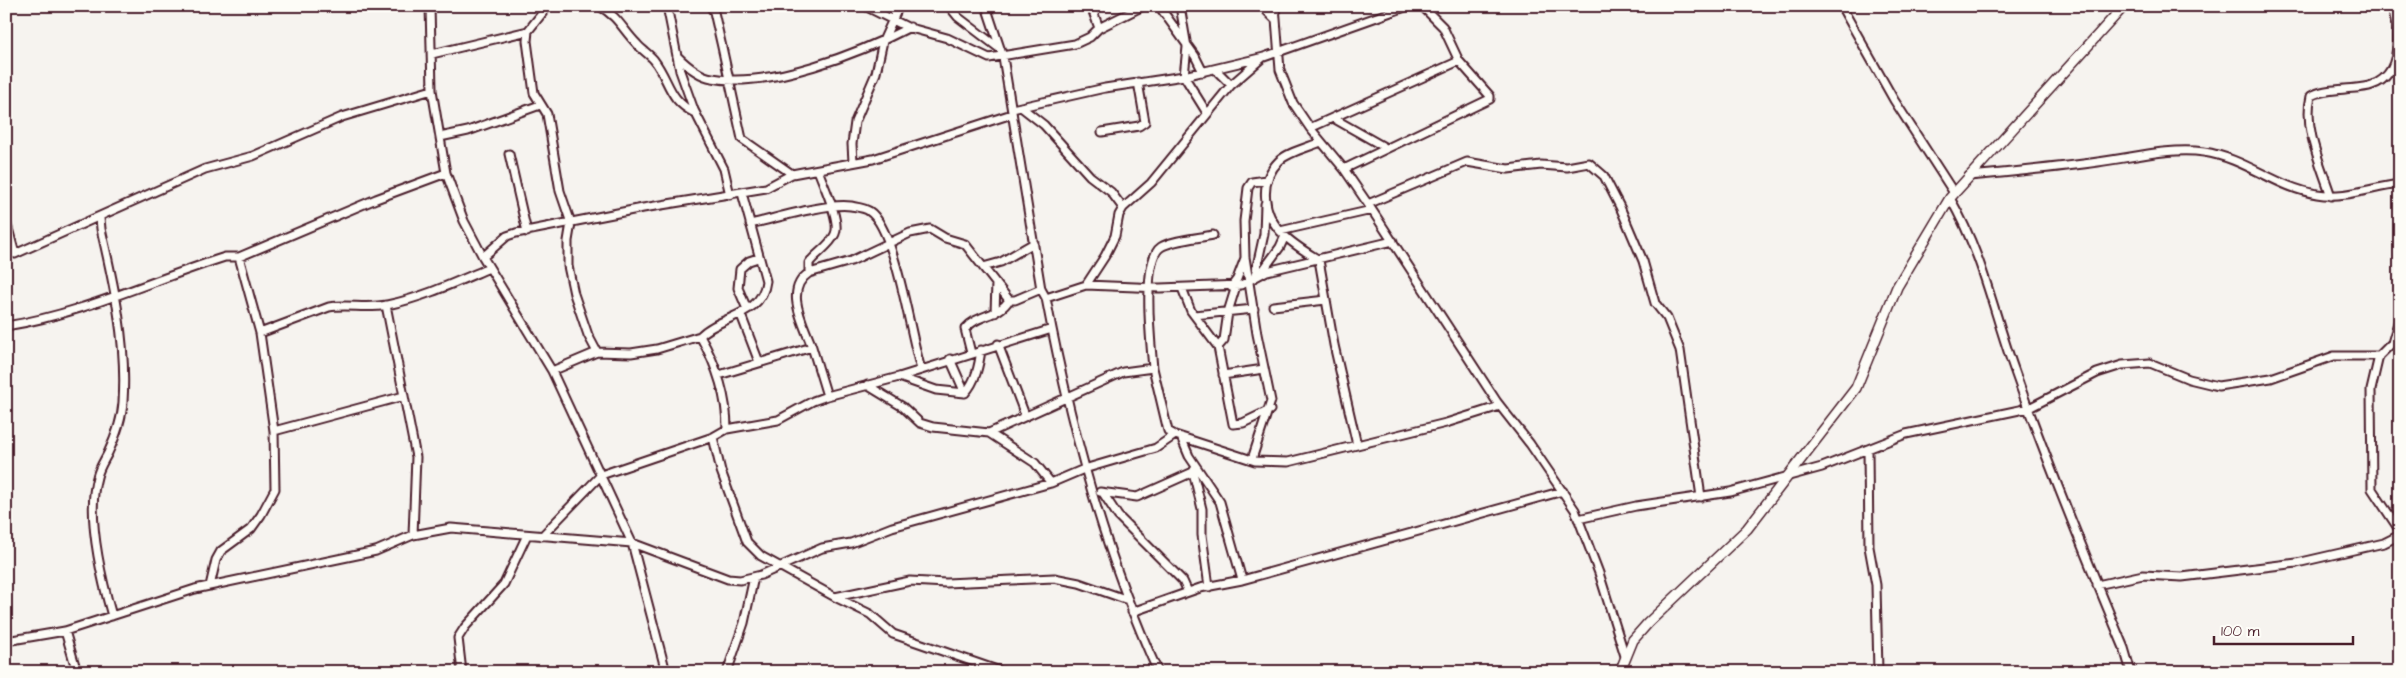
<svg xmlns="http://www.w3.org/2000/svg" width="2406" height="678" viewBox="0 0 2406 678" font-family="'Architects Daughter',sans-serif">
<style>
.lines{fill:none;stroke-linecap:round;stroke-linejoin:round}
.minor-casing{stroke:#4a1f2b;stroke-width:11}
.tertiary-casing{stroke:#4a1f2b;stroke-width:12}
.minor{stroke:#fdfcf7;stroke-width:7}
.tertiary{stroke:#fdfcf7;stroke-width:9}
</style>
<rect width="100%" height="100%" fill="#f6f3ef"/>
<filter id="ink" filterUnits="userSpaceOnUse"><feTurbulence type="fractalNoise" baseFrequency=".02" numOctaves="2"/><feDisplacementMap in="SourceGraphic" scale="10" xChannelSelector="R" yChannelSelector="G"/><feConvolveMatrix kernelMatrix="1 2 1 2 8 2 1 2 1" color-interpolation-filters="sRGB"/></filter>
<g filter="url(#ink)">
<g class="lines">
<defs>
<path id="minor" d="M430 6 432 90 446 173 464 221 483 257 552 371 632 543 666 672
M548 6 528 31 527 41 534 93 547 114 560 191 571 223 568 241V266L574 294 588 335 597 352
M599 6C619 17 622 29 637 44 642 50 649 54 654 60 670 81 668 100 695 113
M667 6 680 71 694 110 724 169 730 195
M710 6 714 12 722 47 742 139 792 174
M865 6 907 27 947 38 989 58 1075 44 1090 37 1099 28 1143 6
M949 6 958 17 1000 49
M986 6 1003 57 1041 289 1046 298C1070 426 1104 553 1158 672
M1091 6 1099 28
M1159 6 1195 56 1203 72
M1180 6 1187 47 1184 76 1207 113
M1266 6 1267 11 1275 19
M1275 6 1280 70 1293 103 1310 128 1344 169 1368 204 1497 402 1530 444 1575 510 1599 573 1625 656
M1841 6 1894 100 1954 193
M432 54 528 31
M677 56C686 65 699 76 712 78 769 89 860 53 910 27
M1215 69 1231 85
M1021 107 1044 125 1090 176 1111 192 1123 208
M1012 109 1105 88 1184 76 1264 57 1408 6
M1333 118 1386 148
M1310 128 1459 61
M1102 132 1139 126 1145 122 1138 82
M440 137 468 131 540 105
M509 154 527 232
M853 162 852 144 855 122 876 73 883 41 899 6
M1344 169 1490 99V96L1459 61 1443 27 1422 6
M818 170C823 184 841 221 835 234 830 246 816 253 809 263V273L851 261 910 233 930 229 945 238 965 244 1009 300H1015L1041 289
M1969 176C2012 172 2055 168 2098 162 2131 158 2170 147 2204 152 2245 158 2277 188 2317 194 2345 199 2372 187 2400 184
M2331 196C2321 165 2303 128 2311 96 2321 90 2334 90 2345 89 2354 88 2364 88 2372 85 2404 74 2398 31 2392 6
M1950 198C1983 256 1992 307 2014 369 2047 463 2085 555 2124 648L2131 672
M1368 204 1467 162 1508 169 1541 165 1567 167 1589 163 1604 176 1620 207 1643 261 1655 303 1667 318 1680 350 1701 497
M100 218 101 229C114 285 127 343 123 402 122 418 115 438 108 453 104 461 99 468 97 477 86 516 101 577 112 616
M6 221 15 254 205 169 253 156 342 117 432 90
M750 224C777 218 825 203 851 206 856 207 865 208 869 211 896 228 910 336 921 369
M1280 231 1372 210
M483 257 507 236 516 233 643 208 766 188 792 174 873 159 1012 114
M983 267 1001 262 1034 243
M809 273C783 290 804 324 812 347
M1261 273 1280 247 1285 236
M1255 275 1264 234 1265 204
M1086 285 1105 256 1115 236 1119 215 1123 208 1151 183 1231 85 1262 58
M1231 287 1237 279 1245 258
M1182 288 1191 311 1218 347 1233 424 1243 423 1270 410
M1046 298 1086 285 1160 288 1241 285 1267 271 1393 241
M386 305 416 457 413 535
M1273 306 1326 300
M747 309 738 288 740 269 749 261 758 258
M995 313 996 283
M741 315 759 362
M1194 315 1254 309
M6 326C82 314 152 280 225 257H239L376 199 446 173
M260 333 329 307C348 304 367 309 387 305 422 298 456 282 489 268
M998 344 1025 415
M1218 347 1224 340 1228 312 1236 286
M971 353 965 329C977 314 999 317 1009 300
M2379 356 2371 390 2372 489 2400 531
M950 359 965 393
M1153 368C1151 345 1141 260 1161 247 1172 240 1199 238 1213 235
M552 371 597 352 631 353 657 349 700 336
M719 375 812 347 827 396
M1223 375 1264 369
M899 377 936 390 965 393C976 381 979 365 981 350
M867 385 903 407 920 423 933 427 989 433 1035 463 1051 483 1084 469 1156 448 1175 435
M727 429C727 396 716 364 700 336 720 315 762 317 766 281L742 193
M274 431 404 396
M989 433 1123 372 1153 368 1168 431 1175 435 1255 461 1288 462 1357 445 1334 345 1319 260C1306 252 1292 244 1282 233 1262 213 1259 181 1279 161 1288 152 1309 147 1321 142
M713 437 721 471 747 542 761 556 835 597 870 614 893 634 1003 672
M1181 437 1189 456 1220 502 1242 580
M1357 445 1446 423 1500 406
M1868 450 1869 547 1876 585 1878 672
M1252 459 1271 401 1257 334 1245 257 1244 221 1248 188 1252 182 1266 180
M1193 472 1202 509V535L1209 587
M1100 492 1137 497 1193 472 1194 470
M1103 493 1118 516 1183 581 1188 592
M1578 519 1636 506 1730 492 1822 467 1906 434 2029 408 2097 373 2122 365 2150 363 2189 379 2218 386 2271 378 2334 356H2379L2392 343 2400 316
M542 536 601 475 713 437 727 429 778 420 813 401 827 396 899 377 1052 329
M2097 585 2143 575 2182 577 2297 563 2384 543 2400 535
M210 586 216 560 221 551 251 529 261 515 275 489 274 431 260 333 239 257
M835 597 910 581 946 583 1054 578 1079 583 1128 600
M1132 612 1200 588 1242 580 1563 491
M65 631 77 672
M6 641 65 631 195 589 376 551 413 535 451 528 632 543 728 579 740 580 761 575 822 548 851 543 892 527 1051 483
M462 672 458 638 465 627 504 584 527 535
M727 672 744 623 754 577"/>
<path id="tertiary" d="M1620 672 1633 640 1648 623 1747 529 1856 388 1897 287 1950 198 2124 6"/>
</defs>
<use href="#minor" class="minor-casing"/>
<use href="#tertiary" class="tertiary-casing"/>
<use href="#minor" class="minor"/>
<use href="#tertiary" class="tertiary"/>
</g>
</g>
<rect width="2406" height="678" fill="none" stroke="#fdfcf7" stroke-width="25"/>
<rect x="12" y="12" width="2381" height="653" fill="none" stroke="#4a1f2b" stroke-width="2" filter="url(#ink)"/>
<path d="M2214 636v8h139v-8" fill="none" stroke="#4a1f2b" stroke-width="2.5"/>
<text x="2221" y="636" font-size="15" fill="#4a1f2b" stroke="#fdfcf7" stroke-width="4" paint-order="stroke">100 m</text>
</svg>
